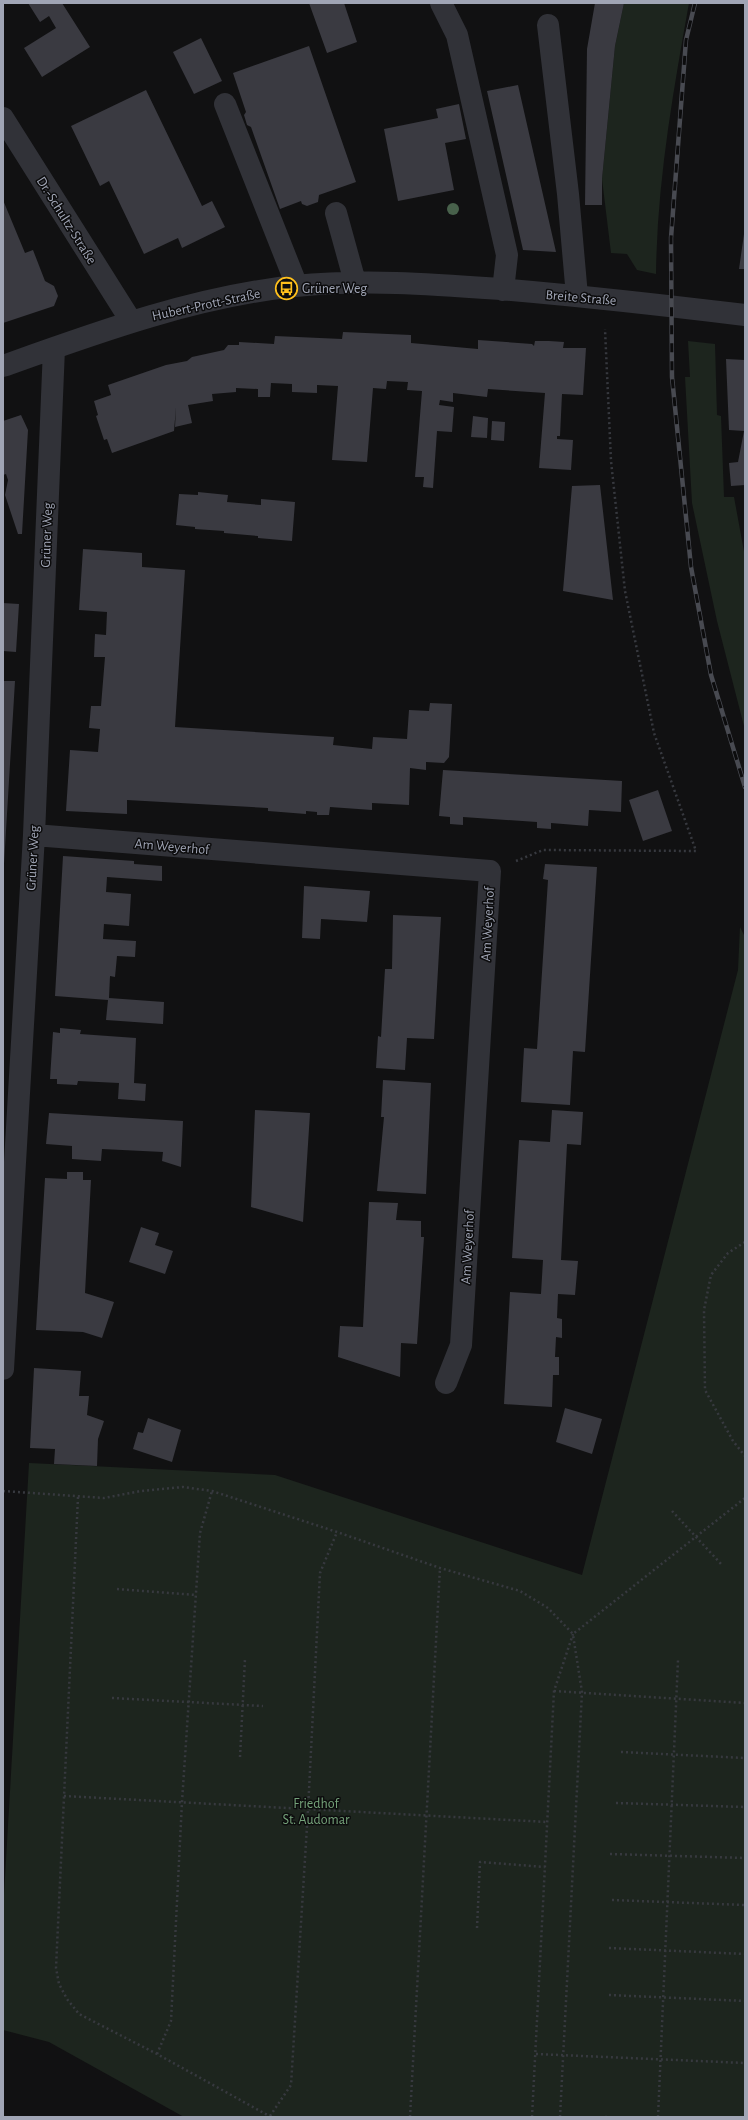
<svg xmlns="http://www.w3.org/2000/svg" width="748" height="2120" viewBox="0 0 748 2120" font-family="'Alegreya Sans',sans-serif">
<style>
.green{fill:#1d251e}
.building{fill:#3a3a41}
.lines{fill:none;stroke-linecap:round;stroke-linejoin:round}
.path{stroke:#37393f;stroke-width:2.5;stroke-dasharray:2 3;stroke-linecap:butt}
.minor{stroke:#313238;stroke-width:22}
.rail-casing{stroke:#484a51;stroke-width:4.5}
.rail{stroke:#0c0c0d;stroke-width:3;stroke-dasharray:9;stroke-linecap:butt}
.tree{fill:#48614b}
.labels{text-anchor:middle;stroke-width:3;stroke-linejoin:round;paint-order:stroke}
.street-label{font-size:14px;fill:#a0a5b5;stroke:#0c0c0d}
.poi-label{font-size:14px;fill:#a0a5b5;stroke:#0c0c0d;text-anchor:start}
.park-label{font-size:14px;fill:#75a27a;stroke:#0c0c0d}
</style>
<rect width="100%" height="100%" fill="#111112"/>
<path class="green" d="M624 3H689C673 92 657 183 656 274L637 270 627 254 611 253 602 179 615 46Z
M688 341 715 344 717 415 721 416 724 497H734L745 557V730L717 621 692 503 685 377H690Z
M740 927 745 937V2117H184L49 2042 3 2030V1912L29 1463 275 1475 582 1575 738 970Z"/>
<path class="building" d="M28 3H62L90 47 42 77 24 48 56 28 49 16 40 22Z
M309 3H344L357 42 327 53Z
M595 3H624L615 46 602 179V205H585L587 49Z
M201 38 222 81 194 94 173 52Z
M309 46 356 182 319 195 318 202 307 206 302 204 301 201 280 209 251 127 247 125 244 115 246 112 233 73Z
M518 85 556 252 523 250 487 91Z
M146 90 202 206 212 201 225 227 182 248 178 238 144 254 109 181 100 186 71 126Z
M459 104 466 139 445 143 454 190 398 201 384 129 438 118 436 109Z
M3 200 25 253 33 250 45 281 54 286 58 296 54 306 3 323Z
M744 234H745V269H739Z
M343 332 411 335V343L478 349V340L532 344 534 346 535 341H549L564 342 563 348H586L583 395 562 394 560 436H557V439L573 440 571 470 539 468 545 393 488 389 487 397 453 393V402L440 400 439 405 454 407 452 432 437 431 433 488 423 487 424 477H415L422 391 407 390 408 382 387 381 386 389 373 388 367 462 332 460 338 386 317 385V393L292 392V384L271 383 270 397H258V389L236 388V392L212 394 213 401 188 405 192 423 175 427 176 407 174 431 112 453 107 439 104 440 96 416 98 415 94 401 111 395 108 385 166 365 187 361 192 357 224 350 228 345H239V342L274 344 275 336 342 339Z
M726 359 745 360V485L731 486 729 463 738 462 744 431 729 430Z
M21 415 28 430 22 534H18L5 495 8 480 6 474 3 475V421Z
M473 416 488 418 487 438 471 437Z
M492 421 505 422 504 441 491 440Z
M600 485 613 600 563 591 572 486Z
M198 492 228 495 227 502 261 505V499L295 502 292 541 258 538V536L224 533V531L195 529V527L176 525 179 494 198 495Z
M83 549 142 553V567L185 570 175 727 334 737 333 745 372 749 373 737 407 739 409 710 429 711 430 703 452 704 449 757 444 763 426 762V770L410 768 409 805 372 803V810L330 807 329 815H317V812L306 811V814L268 811V808L127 800V814L66 811 70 750 98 752 100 729 89 728 91 706H101L105 657H94L95 634 106 635 107 612 79 610Z
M3 603 19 604 16 652 3 651Z
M3 681H15L4 864H3Z
M443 770 622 781 621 812 589 810 588 826 551 823V829L537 828V822L463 817V825L450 824V817L439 816Z
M658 790 672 831 643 841 629 800Z
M63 856 134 861V864L162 866V881L107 877 106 892 131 894 129 926 104 924 103 939 136 941 135 957 117 956 115 977 110 976 109 998 164 1002 163 1024 106 1020 108 1000 55 996Z
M545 864 597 867 585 1052 573 1051 570 1105 521 1102 524 1048 537 1049 548 880 543 879Z
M304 886 370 891 367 922 321 919 320 939 302 938Z
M393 915 441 917 434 1039 407 1038 405 1070 376 1068 378 1036 381 1037 385 969H392Z
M60 1028 81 1030 80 1034 136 1038 134 1083 146 1084 145 1101 118 1099 119 1083 78 1081 77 1085 57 1084V1079H50L53 1032 60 1033Z
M383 1080 431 1083 426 1194 377 1191 384 1117H381Z
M255 1110 310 1113 303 1222 251 1207Z
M552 1110 583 1112 581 1145 567 1144 561 1260 578 1261 575 1295 558 1294 557 1318 562 1319V1338L556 1337 555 1357H559V1375H553L552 1407 504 1404 510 1292 541 1294 543 1260 512 1258 519 1140 550 1142Z
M49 1113 183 1121 181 1167 162 1161 163 1152 102 1149 101 1161 72 1159V1146L46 1144Z
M67 1172H83V1180H91L85 1293 114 1302 102 1338 83 1332 36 1330 45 1178 67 1179Z
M369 1202 398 1203 396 1220 421 1221V1237H424L417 1344 401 1343 400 1377 338 1357 340 1326 363 1327Z
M141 1227 159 1233 155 1245 173 1251 165 1274 129 1262Z
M34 1368 81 1371 79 1396H89L87 1415 104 1421 98 1439 97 1466 54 1464 55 1449 30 1448Z
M565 1408 602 1419 592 1454 556 1442Z
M148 1418 181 1430 172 1462 133 1449 138 1432 143 1433Z"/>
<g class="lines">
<path class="path" d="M516 861 543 850 696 851 654 733 625 591 611 461 605 329
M745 1242 728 1253 711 1275 704 1310 705 1390 733 1441 745 1456
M3 1491 104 1498 141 1491 183 1487 212 1491 337 1532 440 1568 520 1591 548 1608 573 1634 745 1498
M78 1497 56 1968 59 1984 67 1999 79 2014 157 2054 271 2117
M672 1511 722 1565
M117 1589 196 1595
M554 1691 745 1703
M112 1698 263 1706
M621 1752 745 1758
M240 1757 245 1659
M64 1796 547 1822
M616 1803 745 1807
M610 1854 745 1858
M612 1900 745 1905
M477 1928 480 1862 545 1867
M609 1948 745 1954
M609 1995 745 2001
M157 2054 171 2021 182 1802 200 1533 212 1491
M536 2054 745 2063
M270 2116 291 2085 308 1810 320 1573 337 1532
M410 2117 440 1568
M532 2117 554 1691 573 1634
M560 2117 582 1692 573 1635
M605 2117H608
M658 2117 678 1660"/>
<path class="minor" d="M441 3 457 35 507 255 503 290
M548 25 568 194 577 296
M225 104 297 286
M3 118 131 321
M336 213 355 282
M3 366C98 332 194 297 295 286 364 279 431 284 500 289 582 296 663 305 745 315
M34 835 490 871 461 1345 446 1383
M3 1369 34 835 54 348"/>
<defs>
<path id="rail" d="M695 3 686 40 671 238 672 377 691 567 711 675 745 787"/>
</defs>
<use href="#rail" class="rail-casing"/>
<use href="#rail" class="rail"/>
</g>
<circle class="tree" cx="453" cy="209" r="6"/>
<defs>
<symbol id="bus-ring" viewBox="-11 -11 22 22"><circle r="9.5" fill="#0c0c0d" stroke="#ffc01c" stroke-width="1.5"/><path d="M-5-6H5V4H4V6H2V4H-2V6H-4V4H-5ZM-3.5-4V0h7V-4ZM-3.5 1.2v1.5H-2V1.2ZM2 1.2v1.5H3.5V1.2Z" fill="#ffc01c"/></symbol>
</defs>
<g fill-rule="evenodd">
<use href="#bus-ring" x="274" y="276" width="25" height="25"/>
</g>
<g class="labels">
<g class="street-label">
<text transform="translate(67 220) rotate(58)" y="5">Dr.-Schultz-Straße</text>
<text transform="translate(581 297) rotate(5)" y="5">Breite Straße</text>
<text transform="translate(206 304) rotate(-12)" y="5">Hubert-Prott-Straße</text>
<text transform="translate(46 535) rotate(-88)" y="5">Grüner Weg</text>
<text transform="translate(172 846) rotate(5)" y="5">Am Weyerhof</text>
<text transform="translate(32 858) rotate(-87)" y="5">Grüner Weg</text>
<text transform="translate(487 924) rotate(-87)" y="5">Am Weyerhof</text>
<text transform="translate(467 1247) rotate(-87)" y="5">Am Weyerhof</text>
</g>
<g class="poi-label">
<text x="302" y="293">Grüner Weg</text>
</g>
<g class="park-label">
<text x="316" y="1808">Friedhof<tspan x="316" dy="16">St. Audomar</tspan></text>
</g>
</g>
<rect width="748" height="2120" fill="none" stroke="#a0a5b5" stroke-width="8"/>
</svg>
